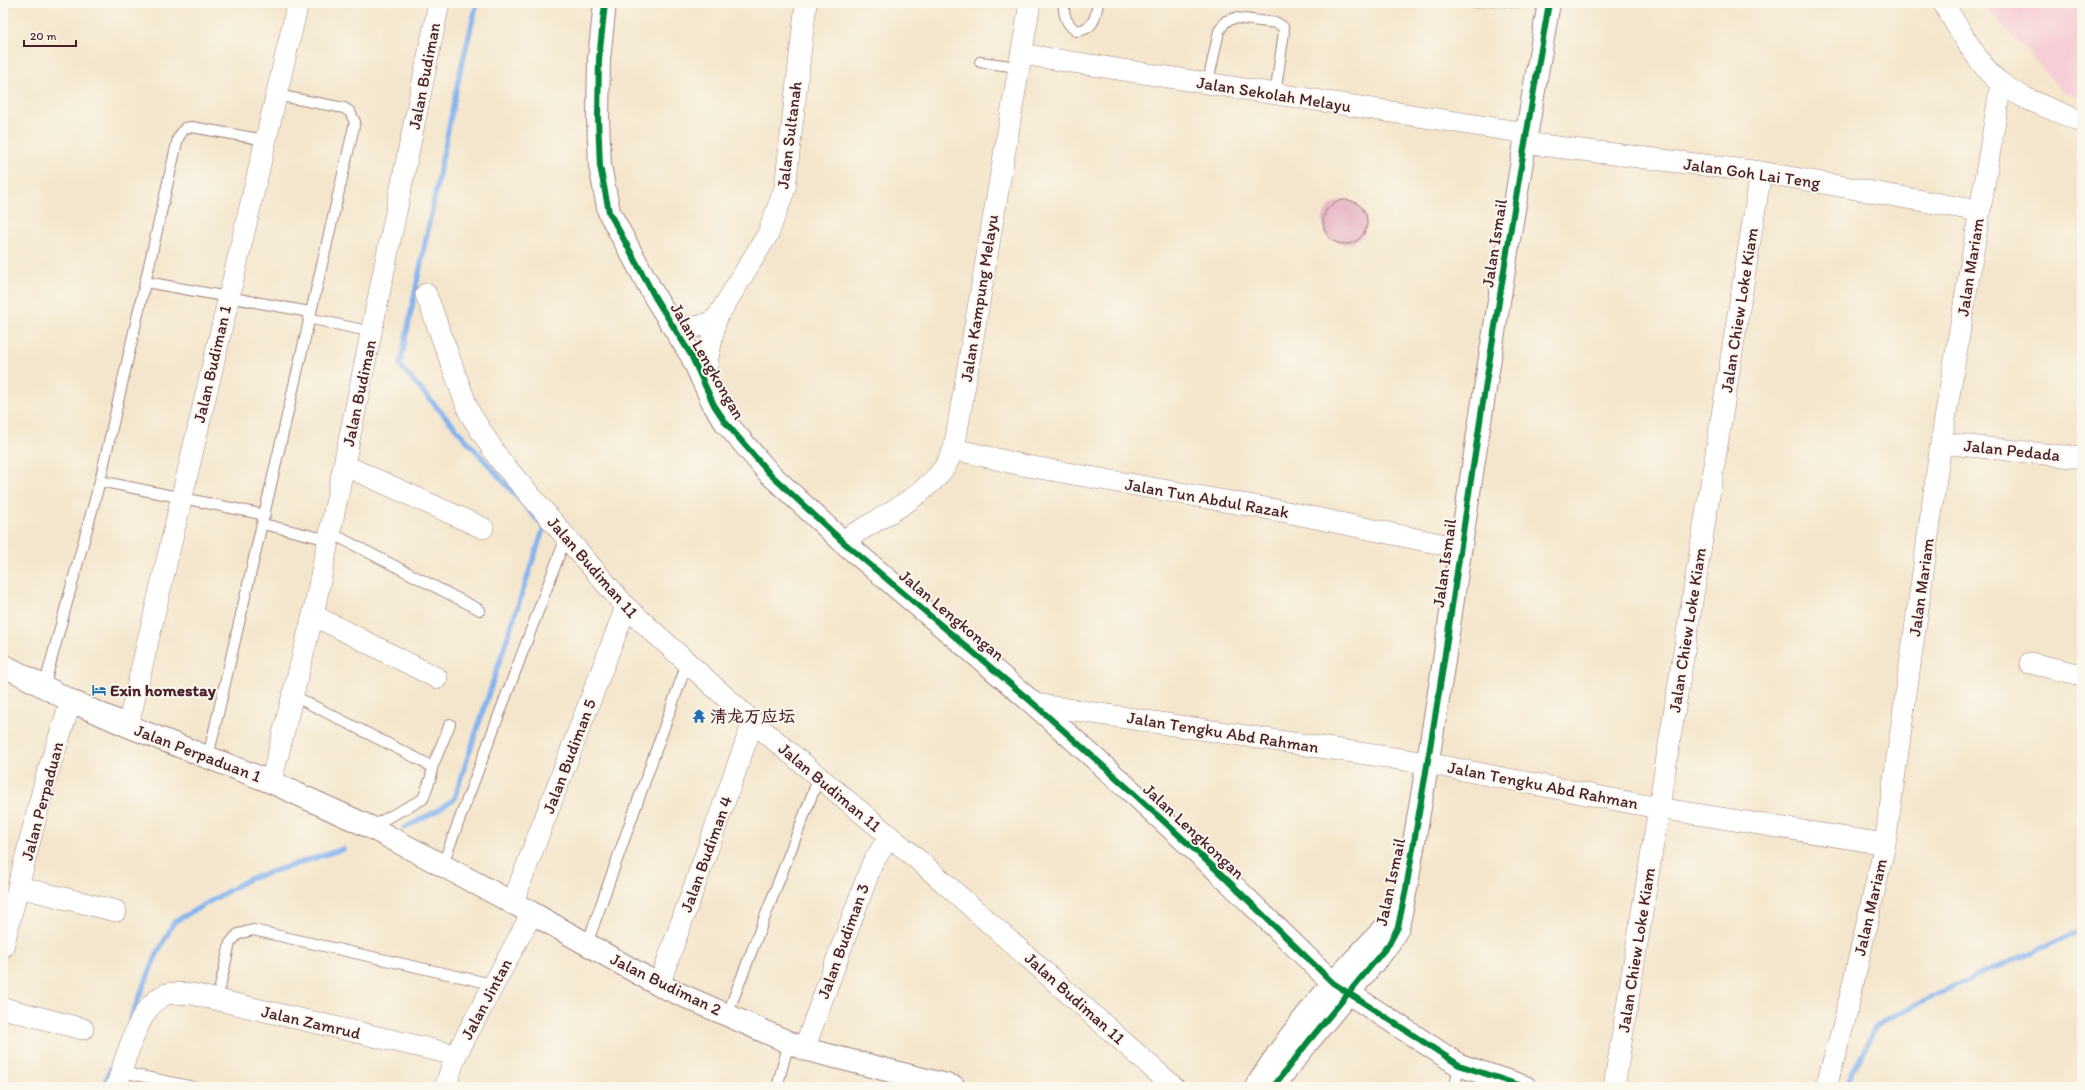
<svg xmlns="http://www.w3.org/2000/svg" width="2085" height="1090" viewBox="0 0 2085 1090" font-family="Itim,'LXGW WenKai TC',sans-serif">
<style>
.built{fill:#f6cfd6}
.green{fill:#a5bf65;stroke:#786f48}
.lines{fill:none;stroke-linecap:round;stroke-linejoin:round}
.stream{stroke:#84b3ef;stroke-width:5}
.building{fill:#e6b2c3}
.lane-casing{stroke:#9f827c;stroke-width:12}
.street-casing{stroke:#9f827c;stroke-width:22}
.secondary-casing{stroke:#9f827c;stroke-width:24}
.lane{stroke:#fff;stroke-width:10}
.street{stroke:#fff;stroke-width:21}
.secondary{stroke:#fff;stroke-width:22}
.cycleway-casing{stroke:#fbf7ec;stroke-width:8}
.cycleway{stroke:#00873e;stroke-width:6}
.labels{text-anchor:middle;stroke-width:4;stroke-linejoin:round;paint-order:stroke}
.street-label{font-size:17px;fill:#4a1f2b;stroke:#fbf7ec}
.poi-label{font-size:17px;font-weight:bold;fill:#4a1f2b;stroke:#fbf7ec;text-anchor:start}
</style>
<rect width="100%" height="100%" fill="#fbf7ec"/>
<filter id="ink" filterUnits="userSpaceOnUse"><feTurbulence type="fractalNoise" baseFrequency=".025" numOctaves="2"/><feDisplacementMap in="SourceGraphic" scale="8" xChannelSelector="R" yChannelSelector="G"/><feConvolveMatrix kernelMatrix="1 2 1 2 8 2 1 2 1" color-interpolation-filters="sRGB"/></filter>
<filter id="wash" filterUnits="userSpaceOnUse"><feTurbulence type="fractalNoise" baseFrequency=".012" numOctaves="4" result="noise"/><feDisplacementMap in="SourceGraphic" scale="16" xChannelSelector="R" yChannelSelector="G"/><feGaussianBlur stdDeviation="0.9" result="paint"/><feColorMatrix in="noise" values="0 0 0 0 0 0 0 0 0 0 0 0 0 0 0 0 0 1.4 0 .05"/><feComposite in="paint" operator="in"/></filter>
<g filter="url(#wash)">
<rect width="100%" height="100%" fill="#f4e6cc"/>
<path class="built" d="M1981 3H2082V99L2060 90 2030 54Z"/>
<path class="green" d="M1464 3H1517L1516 9Z"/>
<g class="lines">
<path class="stream" d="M404 828 438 810 454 799 544 527 400 366 460 72 477 3
M130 1019 156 956 174 922 249 879 343 849
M103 1087 116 1056
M1845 1087 1875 1028 1885 1020 1969 979 2082 931"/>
</g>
<g id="blocks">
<path class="building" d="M1323 222a22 22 0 1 1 44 0a22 22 0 1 1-44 0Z"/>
</g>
</g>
<g filter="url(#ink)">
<use href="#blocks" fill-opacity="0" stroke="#9f827c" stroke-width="1"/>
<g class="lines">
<defs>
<path id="lane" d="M1064 3C1063 15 1066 23 1076 31 1094 29 1095 19 1098 3
M980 62 1018 67
M1208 82 1219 31 1226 21 1235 18 1277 23 1283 27 1284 32 1275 95
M146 282 310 312
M308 318 372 332
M100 481 265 515
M263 524 329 540
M329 532 480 610
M44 687 100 481 178 138 185 128 192 127 265 140
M292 695 424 762 432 768
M208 757 355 122 350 112 344 108 276 95
M370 827 423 799 431 777 432 768 450 724
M442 866 566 537
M587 944 687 663
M217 1000 230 943 238 934 253 930 492 984
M727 1015 819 777
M122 1072 194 1087
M777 1087 789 1042
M1455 1087 1459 1065"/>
<path id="street" d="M1943 3C1958 26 1980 69 2002 84 2025 101 2056 110 2082 122
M1021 54 1526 133
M1524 143 1761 172 1979 211
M426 294 469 412 499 459 626 607 753 722 923 864 1174 1087
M668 319C688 329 696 330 716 319L768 234 785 188 806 3
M703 382 716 319
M1941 443 2082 458
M954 449 1022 465 1287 512 1460 548
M344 465 483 528
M842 541C873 522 924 497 944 468 948 462 951 455 954 449L1030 3
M313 615 437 678
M2030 663 2082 675
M1034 704 1426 763 1658 808 1885 844
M128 726 298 3
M271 782 313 615 439 3
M19 887 116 911
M512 904 626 607
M3 947 45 781 71 701
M659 985 753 722
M3 1008 83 1029
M804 1049 872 864 889 837
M116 1087C126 1061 138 1003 167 994 174 992 184 994 192 994L456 1055
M445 1087 456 1055 532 913
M1614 1087 1761 172
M1826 1087 1845 1019 1885 844 1941 443 2001 84"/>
<path id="secondary" d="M605 3 599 59 598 118 600 166 609 212 656 299 691 355 714 405 726 423 769 473 842 541 1034 704 1131 791 1222 875 1333 983 1459 1065 1525 1087
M3 665 71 701 128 726 271 782 370 827 532 913 659 985 804 1049 954 1087
M1256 1087C1294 1025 1342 970 1394 919
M1273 1087 1308 1042 1389 944 1398 927 1406 889C1420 806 1435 723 1447 640 1478 427 1512 215 1549 3"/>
</defs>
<use href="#lane" class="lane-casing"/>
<use href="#street" class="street-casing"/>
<use href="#secondary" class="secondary-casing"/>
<use href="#lane" class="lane"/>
<use href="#street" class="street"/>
<use href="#secondary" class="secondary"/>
<defs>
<path id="cycleway" d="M605 3 599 59 598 118 600 166 609 212 656 299 691 355 714 405 726 423 769 473 842 541 1034 704 1131 791 1222 875 1333 983 1459 1065 1525 1087
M1273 1087 1308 1042 1389 944 1398 927 1406 889C1420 806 1435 723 1447 640 1478 427 1512 215 1549 3"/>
</defs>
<use href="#cycleway" class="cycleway-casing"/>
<use href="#cycleway" class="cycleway"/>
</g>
</g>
<defs>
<symbol id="hotel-bare" viewBox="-9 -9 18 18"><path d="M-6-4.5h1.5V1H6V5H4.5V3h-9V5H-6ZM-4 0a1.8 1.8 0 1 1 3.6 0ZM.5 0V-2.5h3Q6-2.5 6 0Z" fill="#1f6fb2" stroke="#fbf7ec" stroke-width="2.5" paint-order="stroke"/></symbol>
<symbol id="temple-bare" viewBox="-9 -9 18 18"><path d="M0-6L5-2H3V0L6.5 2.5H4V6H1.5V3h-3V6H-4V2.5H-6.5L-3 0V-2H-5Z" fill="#1f6fb2" stroke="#fbf7ec" stroke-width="2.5" paint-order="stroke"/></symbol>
</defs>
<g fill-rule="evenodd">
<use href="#hotel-bare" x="89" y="680" width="20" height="20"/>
<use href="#temple-bare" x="689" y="706" width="20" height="20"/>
</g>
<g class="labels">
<g class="street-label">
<text transform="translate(424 76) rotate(-79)" y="6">Jalan Budiman</text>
<text transform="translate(1274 94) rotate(9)" y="6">Jalan Sekolah Melayu</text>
<text transform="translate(789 135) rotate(-83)" y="6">Jalan Sultanah</text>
<text transform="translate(1752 173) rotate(8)" y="6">Jalan Goh Lai Teng</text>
<text transform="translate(1494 243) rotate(-81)" y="6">Jalan Ismail</text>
<text transform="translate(1970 267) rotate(-81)" y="6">Jalan Mariam</text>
<text transform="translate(979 298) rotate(-81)" y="6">Jalan Kampung Melayu</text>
<text transform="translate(1739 310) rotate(-81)" y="6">Jalan Chiew Loke Kiam</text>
<text transform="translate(708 361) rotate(60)" y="6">Jalan Lengkongan</text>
<text transform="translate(212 364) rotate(-77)" y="6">Jalan Budiman 1</text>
<text transform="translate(359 393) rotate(-78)" y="6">Jalan Budiman</text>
<text transform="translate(2012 450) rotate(6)" y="6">Jalan Pedada</text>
<text transform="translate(1207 498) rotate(10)" y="6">Jalan Tun Abdul Razak</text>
<text transform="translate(1444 563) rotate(-82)" y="6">Jalan Ismail</text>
<text transform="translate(593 567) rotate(49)" y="6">Jalan Budiman 11</text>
<text transform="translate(1921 587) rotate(-82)" y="6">Jalan Mariam</text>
<text transform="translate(952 615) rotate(40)" y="6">Jalan Lengkongan</text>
<text transform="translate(1687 630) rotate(-81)" y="6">Jalan Chiew Loke Kiam</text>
<text transform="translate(1223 732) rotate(9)" y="6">Jalan Tengku Abd Rahman</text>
<text transform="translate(198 753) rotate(21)" y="6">Jalan Perpaduan 1</text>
<text transform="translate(569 756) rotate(-69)" y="6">Jalan Budiman 5</text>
<text transform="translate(1543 785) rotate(11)" y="6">Jalan Tengku Abd Rahman</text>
<text transform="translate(830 787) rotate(40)" y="6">Jalan Budiman 11</text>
<text transform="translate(42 801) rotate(-75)" y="6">Jalan Perpaduan</text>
<text transform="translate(1194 831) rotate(43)" y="6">Jalan Lengkongan</text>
<text transform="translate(706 854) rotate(-70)" y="6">Jalan Budiman 4</text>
<text transform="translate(1390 882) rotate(-78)" y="6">Jalan Ismail</text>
<text transform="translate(1870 907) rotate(-77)" y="6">Jalan Mariam</text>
<text transform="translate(843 941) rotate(-70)" y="6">Jalan Budiman 3</text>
<text transform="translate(1636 950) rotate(-81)" y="6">Jalan Chiew Loke Kiam</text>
<text transform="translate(666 984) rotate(26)" y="6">Jalan Budiman 2</text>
<text transform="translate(1075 998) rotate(42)" y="6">Jalan Budiman 11</text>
<text transform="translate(486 999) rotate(-62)" y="6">Jalan Jintan</text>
<text transform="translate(311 1022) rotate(13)" y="6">Jalan Zamrud</text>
</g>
<g class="poi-label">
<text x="110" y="696">Exin homestay</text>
<text x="710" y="722">清龙万应坛</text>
</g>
</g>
<rect width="2085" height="1090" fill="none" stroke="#fbf7ec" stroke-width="16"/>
<path d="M24 40v6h52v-6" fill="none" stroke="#4a1f2b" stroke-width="2"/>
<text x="30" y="40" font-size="12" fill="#4a1f2b" stroke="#fbf7ec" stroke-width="3" paint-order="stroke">20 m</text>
</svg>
